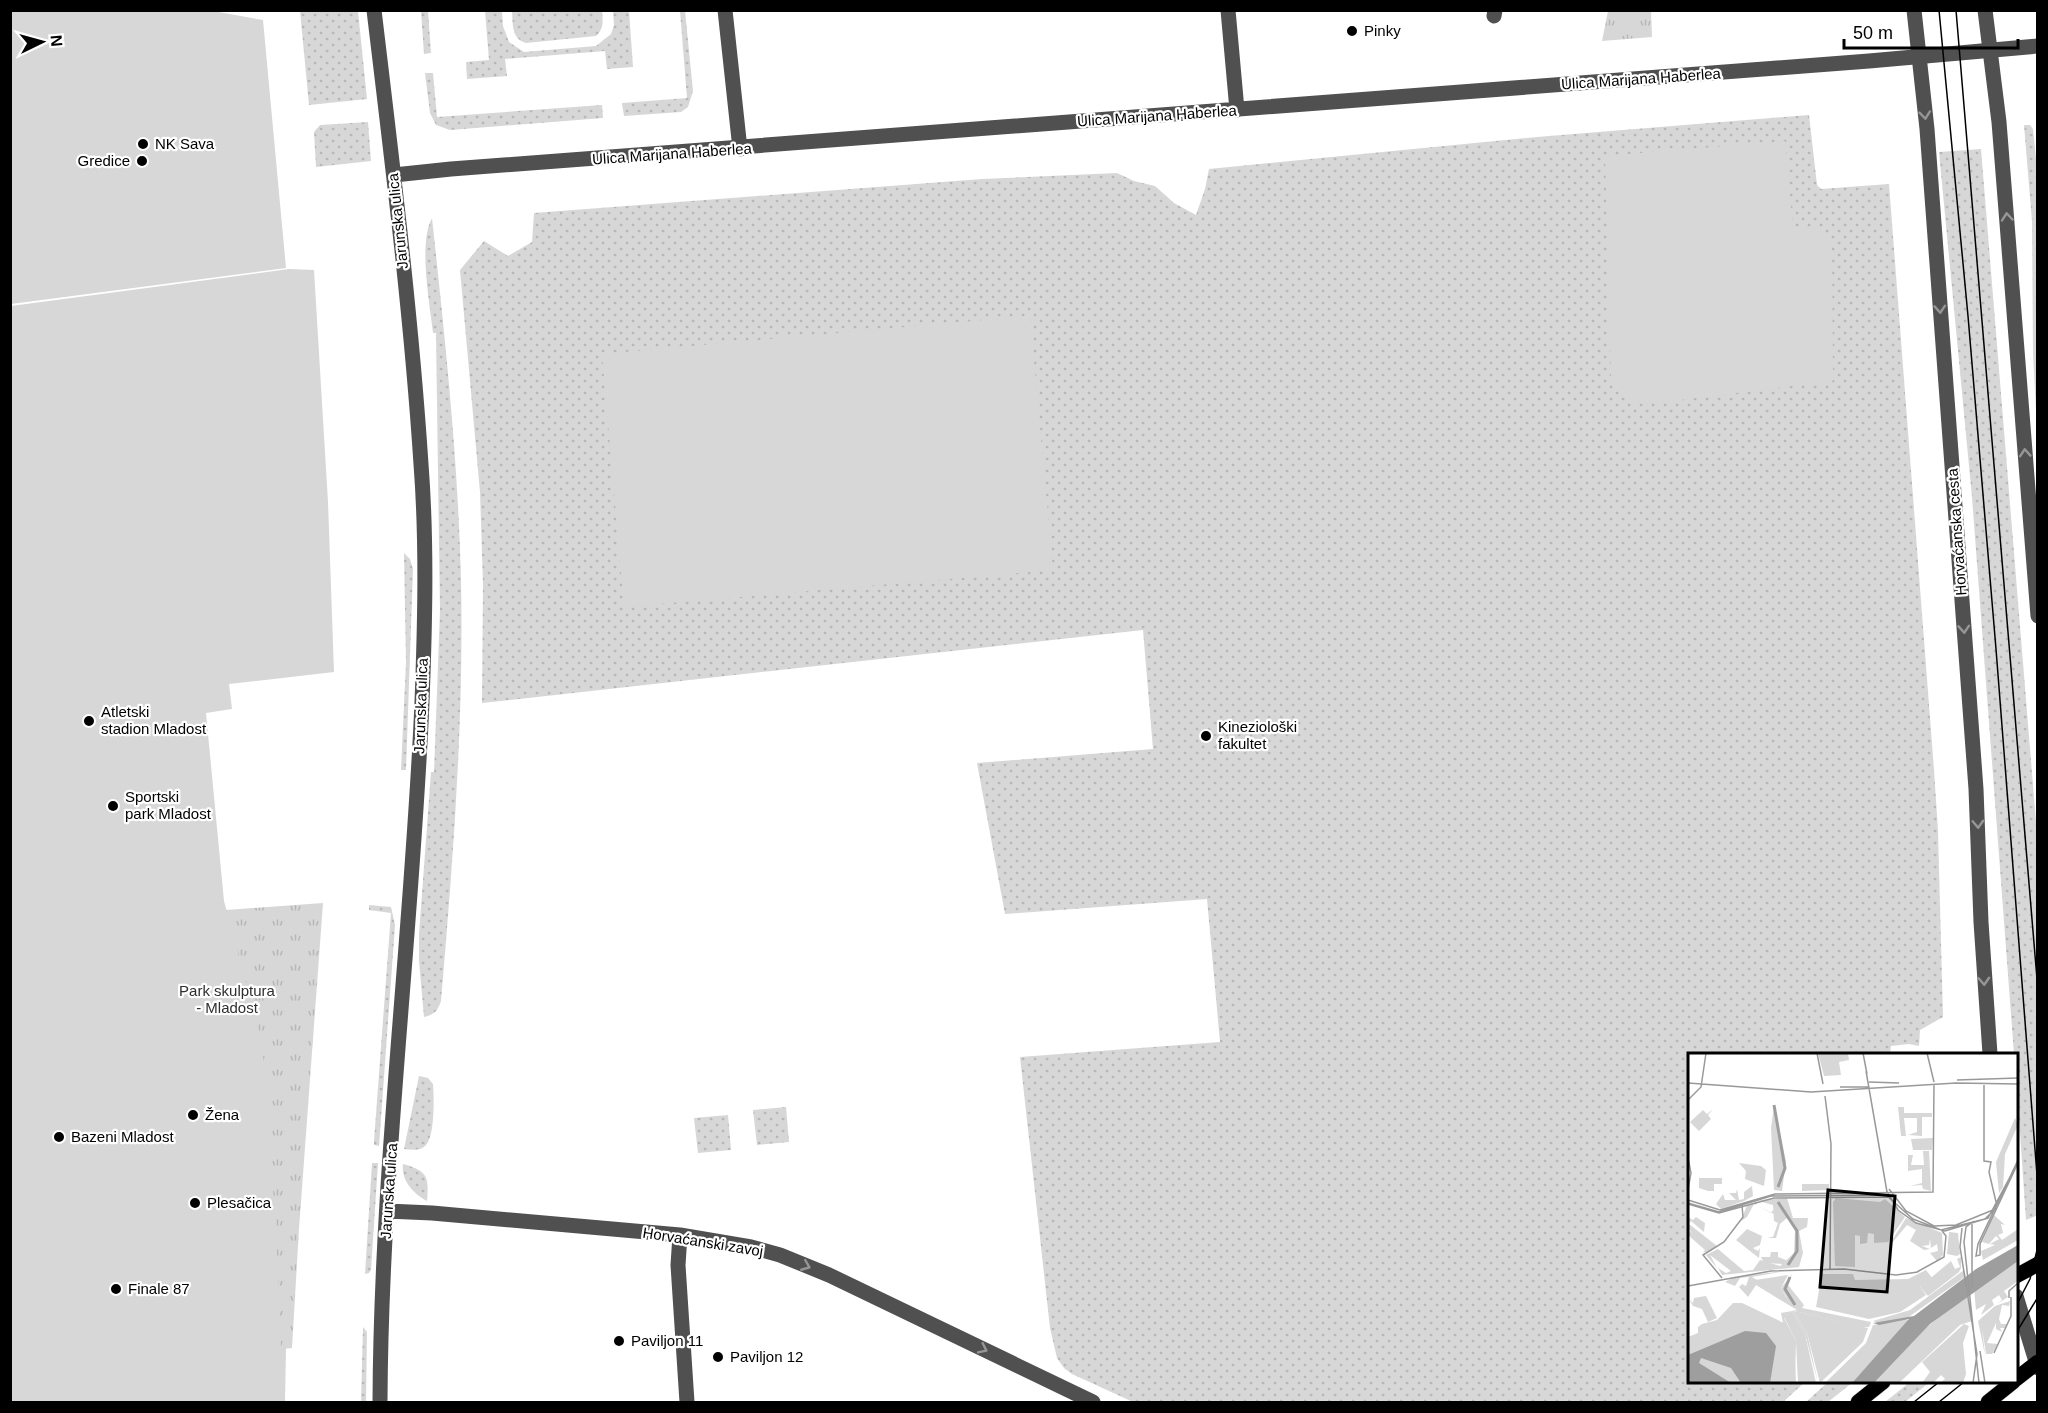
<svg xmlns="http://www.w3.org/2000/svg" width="2048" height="1413" viewBox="0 0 2048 1413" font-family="Arial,sans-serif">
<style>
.grass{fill:url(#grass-dots)}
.park{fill:url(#park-tufts)}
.pitch{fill:#d7d7d7}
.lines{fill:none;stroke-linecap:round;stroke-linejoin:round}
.major-casing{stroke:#dbdbdb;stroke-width:16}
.minor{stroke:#505050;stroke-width:15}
.major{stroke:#000;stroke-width:15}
.tram{stroke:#000;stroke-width:1.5}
.oneway{stroke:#969696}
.poi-dot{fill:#000;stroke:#fff;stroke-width:2}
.labels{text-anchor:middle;stroke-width:4.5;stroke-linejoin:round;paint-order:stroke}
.poi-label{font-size:15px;fill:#000;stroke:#fff;text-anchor:start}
.street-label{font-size:15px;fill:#000;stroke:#fff}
.park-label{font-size:15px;fill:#2e2e2e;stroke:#fff}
.inset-river{fill:none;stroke:#9e9e9e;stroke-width:3}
.inset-road{fill:none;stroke:#999;stroke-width:1.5}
.view{fill:#000;fill-opacity:0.15;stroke:#000;stroke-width:3}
.inset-edge{fill:none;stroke:#000;stroke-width:3}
</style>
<defs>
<pattern id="grass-dots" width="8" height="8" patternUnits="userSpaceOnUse" patternTransform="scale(1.5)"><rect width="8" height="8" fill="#d7d7d7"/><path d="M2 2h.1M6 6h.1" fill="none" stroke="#b7b7b7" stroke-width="1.8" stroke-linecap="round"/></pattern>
<pattern id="park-tufts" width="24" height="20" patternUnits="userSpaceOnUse" patternTransform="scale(1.5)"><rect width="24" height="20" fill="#d7d7d7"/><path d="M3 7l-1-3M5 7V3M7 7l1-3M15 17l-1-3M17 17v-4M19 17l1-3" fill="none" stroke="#b7b7b7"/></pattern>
</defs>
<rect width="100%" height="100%" fill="#fff"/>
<path class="grass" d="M300 11H358L367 99 309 105Z
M421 11H428L431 53 424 54Z
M485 11H502L503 26 509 42 524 52 596 46 611 34 614 25 613 11H629L633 67 607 69 605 51 505 59 507 76 467 79 466 62 489 60Z
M512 11H602C603 20 604 29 596 36L526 43C511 39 513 23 512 11Z
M680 11H685L693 91 688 107 681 112 624 116 622 103 687 98Z
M425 73H433L437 117 602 105 603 118 450 130 436 125 430 113Z
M1809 115 1817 185 1821 189 1889 184 1934 770 1938 831 1943 1017 1920 1030 1919 1046 1909 1044 1891 1046 1890 1054H1690V1382H1805L1783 1402H1133L1072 1374 1064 1368 1057 1358 1050 1328 1020 1057 1220 1042 1207 899 1005 914 977 763 1153 749 1143 630 482 703 483 584 480 492 460 270 484 241 508 256 532 242 534 213 982 179 1117 173 1134 181 1155 186 1174 203 1196 215 1205 189 1209 169 1537 137Z
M368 122 371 161 316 167 314 132 320 125Z
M2024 125H2030L2033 129 2038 179 2037 429 2033 354 2032 221Z
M1981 149 2037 834 2038 1215 2026 1220 2017 1089 2016 1054H2014L1972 497 1939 152Z
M432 218C445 338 458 458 461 580 464 720 453 861 441 1001 437 1012 435 1014 424 1017L419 961V934L431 772H434L440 611 436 333H433C430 303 418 244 432 218Z
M404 553 410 559 413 569 406 770H401L406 663Z
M369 905 391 907 395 925 379 1146 374 1145V1141L391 913 369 910Z
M419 1076 428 1078 433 1084C434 1097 435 1135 426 1145 421 1151 412 1150 404 1149Z
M786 1107 789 1142 757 1145 753 1110Z
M728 1115 731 1150 698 1153 694 1118Z
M372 1163H378L371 1270 369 1273 365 1274Z
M403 1164C428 1171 429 1177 427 1201 414 1194 401 1181 403 1164Z
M363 1327 367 1332 366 1402H361Z
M1828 1382H1853L1828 1402H1806Z
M1910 1382H1930L1905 1402H1885Z"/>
<path class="park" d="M1608 11H1651L1652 37 1602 41Z
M323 903 299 1229 292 1348 73 1369 213 911Z"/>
<path class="pitch" d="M213 11 263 20 286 268 11 304V11Z
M1785 141 1793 229 1814 228 1832 238 1833 381 1648 404C1626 402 1622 398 1611 379L1605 156Z
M289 269 314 270 328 502 334 672 229 684 232 709 206 713 224 901 262 1042 276 1230 281 1348H286L285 1402H11V306Z
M1030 316 1053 570 624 607 602 354Z"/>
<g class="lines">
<defs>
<path id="major" d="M2016 1276 2038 1264
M2016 1379 2038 1362
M1858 1402 1883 1382
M1988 1402 2013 1382"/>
</defs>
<use href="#major" class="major-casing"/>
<path class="minor" d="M374 10C392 161 411 312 421 464 427 543 425 623 422 702 412 936 381 1169 380 1402
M725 10 740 149
M1228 10 1237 110
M1914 10 1927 129 1976 789 1981 922 1990 1054
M1985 10 1999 122 2038 616
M1494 16 1495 10
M394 175 451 169 1869 61 2038 46
M387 1211 432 1213 680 1235 751 1247 780 1255 829 1275 1093 1402
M680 1235 678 1265 687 1402
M2016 1296 2038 1368"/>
<use href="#major" class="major"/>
<path class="tram" d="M1939 10 1968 316 1996 649 2038 1188
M1956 10 2038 991
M2016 1306 2030 1279 2038 1246
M2016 1333 2038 1297
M1914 1402 1939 1382
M1939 1402 1964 1382"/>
</g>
<defs><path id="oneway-chevron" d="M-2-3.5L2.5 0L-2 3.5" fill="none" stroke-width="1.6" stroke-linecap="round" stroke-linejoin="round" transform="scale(1.5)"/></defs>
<g class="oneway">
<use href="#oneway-chevron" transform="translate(1925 115) rotate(84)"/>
<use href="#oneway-chevron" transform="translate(2007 217) rotate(-95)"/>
<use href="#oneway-chevron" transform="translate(1940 309) rotate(86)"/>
<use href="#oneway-chevron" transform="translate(2025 453) rotate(-94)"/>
<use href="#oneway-chevron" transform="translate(1964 629) rotate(86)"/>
<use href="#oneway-chevron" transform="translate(1978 824) rotate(88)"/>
<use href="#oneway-chevron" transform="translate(1984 981) rotate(87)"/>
<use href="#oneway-chevron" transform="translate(806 1266) rotate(22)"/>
<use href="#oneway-chevron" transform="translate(983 1349) rotate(26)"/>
</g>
<g class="poi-dot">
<circle cx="1352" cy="31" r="6"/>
<circle cx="143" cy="144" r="6"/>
<circle cx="142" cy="161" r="6"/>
<circle cx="89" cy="721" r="6"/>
<circle cx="1206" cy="736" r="6"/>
<circle cx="113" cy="806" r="6"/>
<circle cx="193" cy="1115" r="6"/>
<circle cx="59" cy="1137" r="6"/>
<circle cx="195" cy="1203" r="6"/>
<circle cx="116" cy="1289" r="6"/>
<circle cx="619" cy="1341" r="6"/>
<circle cx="718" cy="1357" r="6"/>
</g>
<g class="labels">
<g class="poi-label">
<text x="1364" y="36">Pinky</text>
<text x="155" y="149">NK Sava</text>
<text x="130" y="166" text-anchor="end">Gredice</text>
<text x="101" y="717">Atletski<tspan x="101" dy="17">stadion Mladost</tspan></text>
<text x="1218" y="732">Kineziološki<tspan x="1218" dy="17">fakultet</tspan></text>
<text x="125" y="802">Sportski<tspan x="125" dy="17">park Mladost</tspan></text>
<text x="205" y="1120">Žena</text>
<text x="71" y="1142">Bazeni Mladost</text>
<text x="207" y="1208">Plesačica</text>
<text x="128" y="1294">Finale 87</text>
<text x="631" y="1346">Paviljon 11</text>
<text x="730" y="1362">Paviljon 12</text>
</g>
<g class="street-label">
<text transform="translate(1641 79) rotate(-4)" y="5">Ulica Marijana Haberlea</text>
<text transform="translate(1157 116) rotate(-4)" y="5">Ulica Marijana Haberlea</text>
<text transform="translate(672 154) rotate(-4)" y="5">Ulica Marijana Haberlea</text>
<text transform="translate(398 221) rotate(-96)" y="5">Jarunska ulica</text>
<text transform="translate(1957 532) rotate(-94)" y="5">Horvaćanska cesta</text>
<text transform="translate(421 706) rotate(-88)" y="5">Jarunska ulica</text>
<text transform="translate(389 1191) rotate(-86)" y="5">Jarunska ulica</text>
<text transform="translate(703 1242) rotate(9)" y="5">Horvaćanski zavoj</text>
</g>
<g class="park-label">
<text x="227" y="996">Park skulptura<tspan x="227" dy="17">- Mladost</tspan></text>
</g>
</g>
<g transform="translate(1688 1053)">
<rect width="330" height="330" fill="#fff"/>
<path d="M86 53 98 108 94 138 86 137 83 75ZM327 65 330 72 317 101 315 134 311 140 308 109ZM114 131H141V137L114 138ZM64 133 65 143 56 148 33 156 28 151 35 141 37 147H48L41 140H48L49 136 51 147 56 146V139ZM99 145 105 165H120L119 174 111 178 115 200 111 214 34 222 30 215 38 220 43 218 22 202 29 215 18 202 30 196 56 218 65 217 72 207 92 213 106 200 107 177 100 164 92 171 88 185H83L80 184H85L90 170 86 168 85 152 70 148 68 152 83 160 85 157 86 161 66 151 59 164 53 168 59 152 73 147ZM148 145 192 149 197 146 217 164 200 189 186 190V181L180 180 179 190 172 191V183L167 182V214L147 213 145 149ZM306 162 317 172 313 171 315 180 310 182 314 187 330 176V187L295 207 293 198 307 192 302 191 311 186 308 183 301 191 294 189ZM0 164 5 167 8 164 17 170 16 179 3 168 1 171 29 193 23 197 15 200 17 197 0 182V177L4 180 0 175ZM218 165 254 180 255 202 249 208 242 200 250 198 249 191 243 195 242 186 241 192 234 193 242 196 236 197 222 188 228 177 219 172 204 190 203 189ZM261 179 270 180 272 201 269 203 259 201ZM273 204V215L271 219 240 243 232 234 263 208 267 216 272 214 269 206ZM330 208V228L316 238 320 244 309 251 314 247 311 242 304 247 306 252 293 262 298 251 288 257 286 236ZM276 217 278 223 218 266 221 268 164 330H137L178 290 185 272 193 271 185 268 222 257ZM97 218 64 224 99 245 93 235 104 221 100 232 116 252 114 255 183 269 181 274H173L106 258 119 280 130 330 117 281 104 258 96 265 108 288 107 329 93 260 109 257 68 232 60 244 51 234 54 231 58 233 61 224 52 225 47 233 37 229 46 224ZM280 240 284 268 272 272 211 330H186L238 275ZM18 243 29 265 20 269 14 256 5 253 1 246 5 250 6 245ZM322 248 321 253 314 252 311 266 313 271H319L317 275H312L314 279 308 276V270L299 290 310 291 304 301H298L294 275 297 302 290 268 307 253ZM276 271 281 273 275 290 278 321 275 330H252L257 326 253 322 245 330H234L242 319 234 309Z" fill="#d7d7d7"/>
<path d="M104 258 117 281 128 330H110L108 288 96 264ZM106 258 180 275 175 289 132 330 119 280Z" fill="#d7d7d7"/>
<path d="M144 269 167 273 171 279 147 289 137 286 136 273Z" fill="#d7d7d7"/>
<path d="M210 54H216V60H244V64H234V83L220 82 229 79V65H216L218 83H213ZM245 85 244 97H225L223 86ZM235 98H241L243 138 235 136 234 132 222 133 234 130V116L220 118V102H225L223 112H236ZM51 110 73 113 78 117 76 133 57 126 58 118ZM11 125H34V131H26V138H20L11 135ZM59 176 74 183 72 192 65 195 70 198 72 195 71 205 48 187Z" fill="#d7d7d7"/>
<path d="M83 199H90V204L98 207 96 211 76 210 73 204H82ZM100 222 93 235 99 246 67 227Z" fill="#d7d7d7"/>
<path d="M130 0H160L161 7 151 9 153 22 136 23ZM25 56 20 62 23 66 11 78 2 69 15 57 19 61ZM148 197a9 9 0 1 1 18 0a9 9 0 1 1-18 0ZM238 217 244 225 232 234 238 242 212 259 181 266 128 254 134 221H165L167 227 220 226ZM45 250H54L96 270 106 288 108 330H0V284L10 280V274L14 271 29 267Z" fill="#d7d7d7"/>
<path d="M330 192V208L242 271 186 330H164L221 266 191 272 185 270 226 263 288 216ZM57 278 78 280 88 293 82 330H53L43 315 13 305 11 310 43 330H0V302Z" fill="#9e9e9e"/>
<path class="inset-river" d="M86 52 97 115 90 134M90 149 109 178V198L100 212M102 224 97 236 107 252"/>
<path class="inset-road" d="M129 0 135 31M175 0 179 21M239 0 246 29M178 18 199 139 210 157 228 170 257 178 300 165 330 109M269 27 330 25M181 29 211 30M0 30 123 39 268 30 330 31M296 32V108L303 109 301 119 308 149M152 34H180M137 43 143 91 142 216M0 47 13 34 18 0M0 105 3 120 0 136M330 107 290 191 288 203 292 202V191L330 110M201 136 218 158 246 173 268 172 305 157M0 147 32 157 87 141 245 139 246 31M0 150 31 159 83 143 198 142 225 166 253 177 297 166 308 155M0 151 31 160 86 145 202 144M286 168 278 174 276 189 291 330M284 171V235M274 175 272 194 289 301 285 330M82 218 156 216 208 222 230 219M229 219 256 204 258 183 254 178M34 225 15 202 36 189 55 164 54 152M0 233 83 218M321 245V238L330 230M292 298 297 330M306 300 323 263V244"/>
<path class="view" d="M140 137 207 143 199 239 132 234Z"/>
<rect width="330" height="330" class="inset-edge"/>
</g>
<rect width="2048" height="1413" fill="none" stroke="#000000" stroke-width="24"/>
<g transform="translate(42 42) rotate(85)" stroke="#ffffff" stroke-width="4.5" paint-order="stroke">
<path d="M0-4.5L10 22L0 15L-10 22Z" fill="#000000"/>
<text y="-9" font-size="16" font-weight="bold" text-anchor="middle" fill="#000000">N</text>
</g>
<path d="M1844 39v9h174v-9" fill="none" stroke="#000000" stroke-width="3"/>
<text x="1853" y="39" font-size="18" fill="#000000" stroke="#ffffff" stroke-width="4.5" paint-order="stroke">50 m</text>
</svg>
